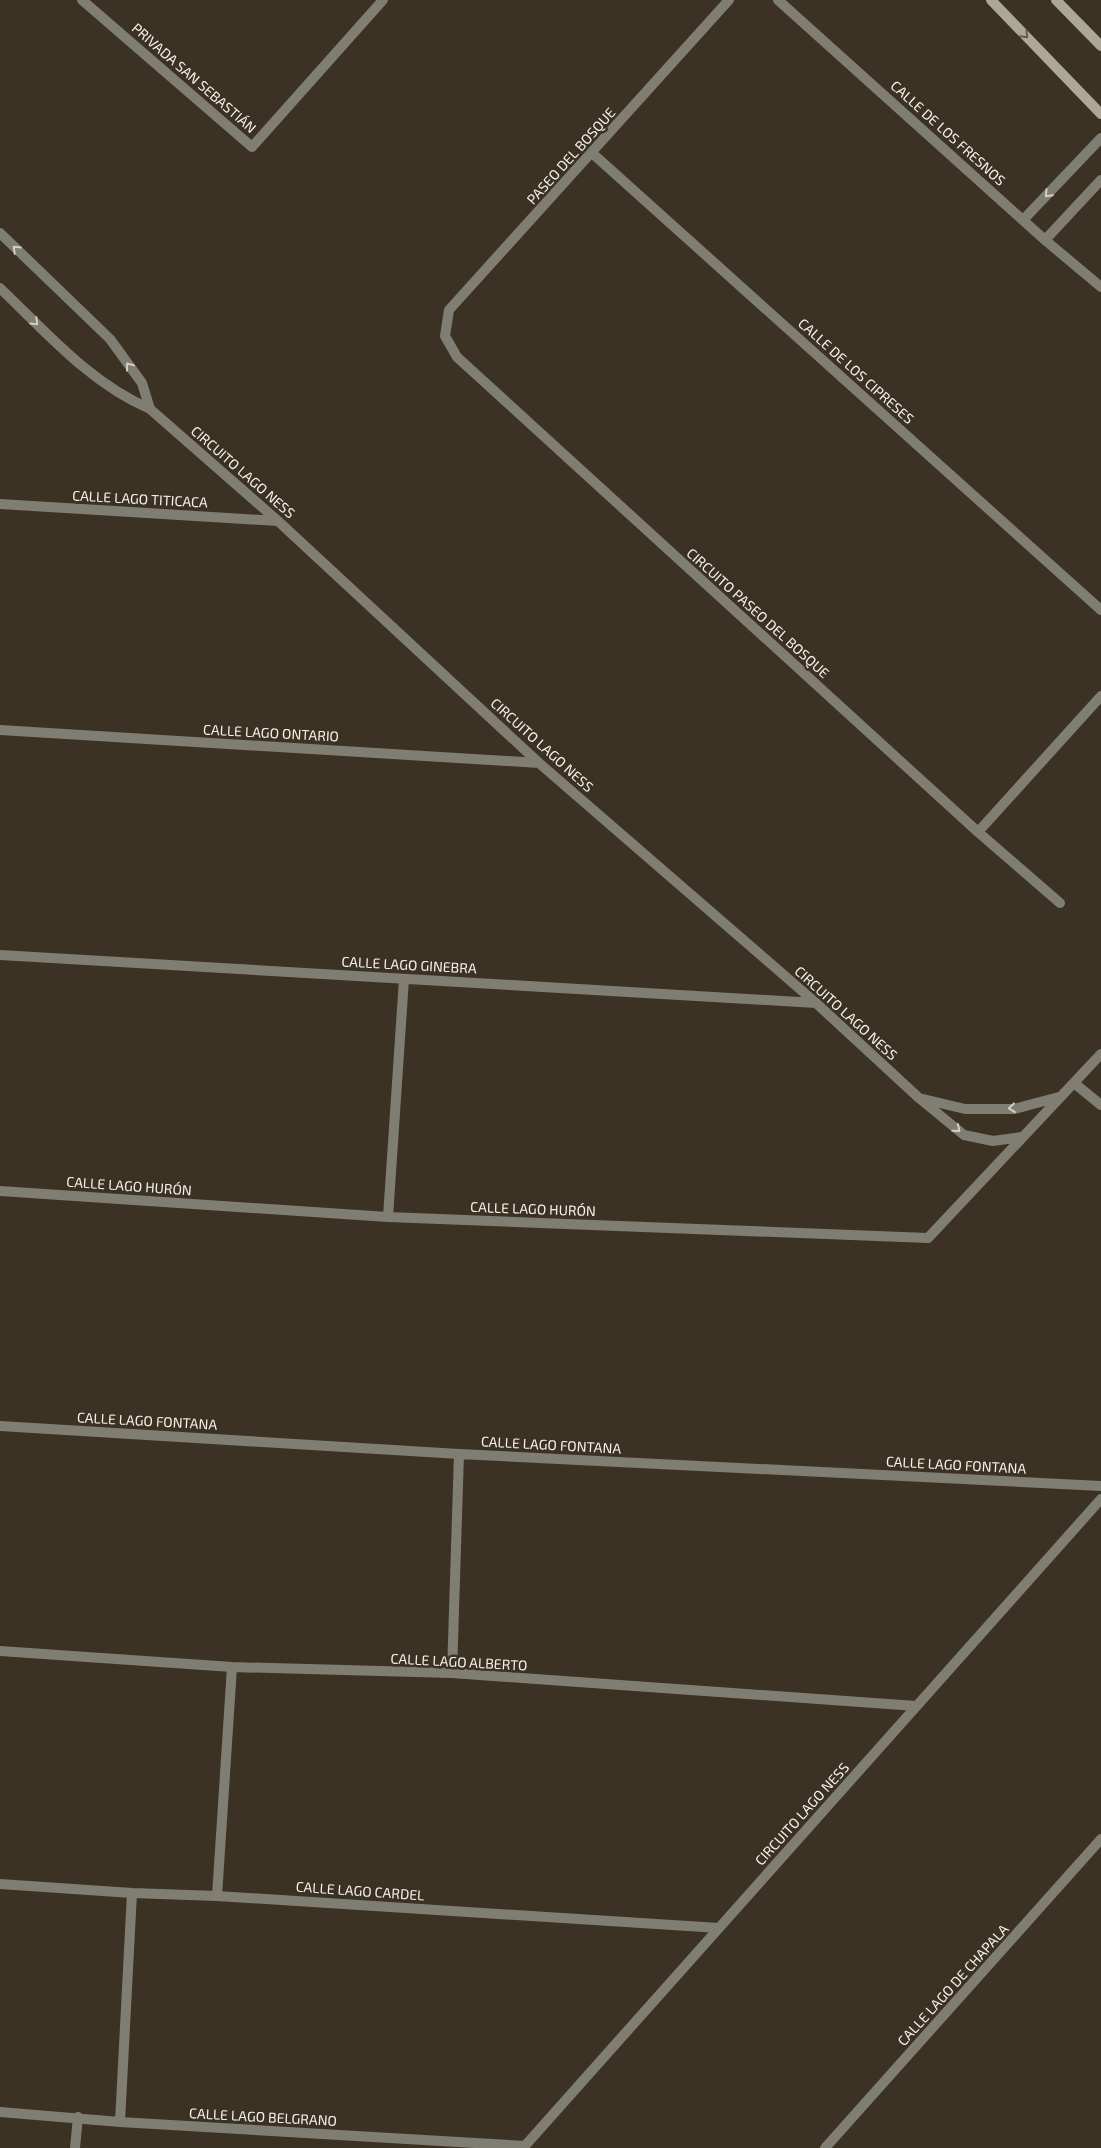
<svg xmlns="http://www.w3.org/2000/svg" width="1101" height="2148" viewBox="0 0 1101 2148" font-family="'Exo 2',sans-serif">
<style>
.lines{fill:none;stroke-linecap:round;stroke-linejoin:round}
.street{stroke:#807e72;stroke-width:10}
.secondary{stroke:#aca895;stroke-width:10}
.oneway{stroke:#635b4c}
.oneway2{stroke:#d3cec5}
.labels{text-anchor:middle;stroke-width:5;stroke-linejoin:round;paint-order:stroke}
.street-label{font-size:14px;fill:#f7f1e8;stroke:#3b3224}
</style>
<rect width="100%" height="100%" fill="#3b3224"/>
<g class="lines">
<path class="street" d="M82 0 252 147 383 0
M729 0 449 310 445 336 457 357 978 832 1060 903
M778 0 1045 240 1101 287
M592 153 1101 610
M1024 219 1101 138
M0 233 110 339 142 383 150 409
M1045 240 1101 180
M0 288C47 333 90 383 150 409L278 521 539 763 816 1003 919 1098 964 1135 993 1141 1022 1137
M0 504 278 521
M0 730 539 763
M978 832 1101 696
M0 955 816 1003
M1074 1083 1101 1105
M923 1099 965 1109H1014L1059 1097
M0 1191 388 1217 928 1238 1101 1054
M388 1217 404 979
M0 1426 459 1454 1101 1486
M0 1651 232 1667 452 1673 916 1706
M452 1673 459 1454
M0 1884 132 1893 217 1896 719 1928
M217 1896 232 1667
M0 2112 120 2122 525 2146
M120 2122 132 1893
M75 2148 78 2117
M523 2148 1101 1499
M825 2148 1101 1839"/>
<path class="secondary" d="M991 0 1101 114
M1056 0 1101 46"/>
</g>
<defs><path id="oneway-chevron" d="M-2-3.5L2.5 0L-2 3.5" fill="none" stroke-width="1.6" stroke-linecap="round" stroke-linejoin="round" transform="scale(1.25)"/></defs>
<use class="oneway" href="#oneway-chevron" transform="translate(1025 35) rotate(46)"/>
<g class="oneway2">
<use href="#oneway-chevron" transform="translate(1048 194) rotate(134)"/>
<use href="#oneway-chevron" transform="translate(16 249) rotate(-136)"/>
<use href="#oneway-chevron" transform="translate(35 322) rotate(44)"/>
<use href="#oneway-chevron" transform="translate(129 366) rotate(-127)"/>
<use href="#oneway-chevron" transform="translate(1012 1108) rotate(174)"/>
<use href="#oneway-chevron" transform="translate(957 1129) rotate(40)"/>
</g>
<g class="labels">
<g class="street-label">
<text transform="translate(194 78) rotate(41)" y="5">PRIVADA SAN SEBASTIÁN</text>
<text transform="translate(948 133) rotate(42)" y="5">CALLE DE LOS FRESNOS</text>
<text transform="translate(571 156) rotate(-48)" y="5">PASEO DEL BOSQUE</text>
<text transform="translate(856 371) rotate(42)" y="5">CALLE DE LOS CIPRESES</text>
<text transform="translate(243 472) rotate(41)" y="5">CIRCUITO LAGO NESS</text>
<text transform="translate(140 499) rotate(3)" y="5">CALLE LAGO TITICACA</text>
<text transform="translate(758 613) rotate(42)" y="5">CIRCUITO PASEO DEL BOSQUE</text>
<text transform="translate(271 733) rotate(3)" y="5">CALLE LAGO ONTARIO</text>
<text transform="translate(542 745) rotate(42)" y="5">CIRCUITO LAGO NESS</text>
<text transform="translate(409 965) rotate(3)" y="5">CALLE LAGO GINEBRA</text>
<text transform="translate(846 1013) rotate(42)" y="5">CIRCUITO LAGO NESS</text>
<text transform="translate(129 1186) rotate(4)" y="5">CALLE LAGO HURÓN</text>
<text transform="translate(533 1209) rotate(2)" y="5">CALLE LAGO HURÓN</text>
<text transform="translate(147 1421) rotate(3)" y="5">CALLE LAGO FONTANA</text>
<text transform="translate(551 1445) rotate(3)" y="5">CALLE LAGO FONTANA</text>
<text transform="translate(956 1465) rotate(3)" y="5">CALLE LAGO FONTANA</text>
<text transform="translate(459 1662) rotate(3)" y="5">CALLE LAGO ALBERTO</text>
<text transform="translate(802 1814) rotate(-48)" y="5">CIRCUITO LAGO NESS</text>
<text transform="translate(360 1891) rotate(4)" y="5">CALLE LAGO CARDEL</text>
<text transform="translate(953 1985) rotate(-48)" y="5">CALLE LAGO DE CHAPALA</text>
<text transform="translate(263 2117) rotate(3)" y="5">CALLE LAGO BELGRANO</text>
</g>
</g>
</svg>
